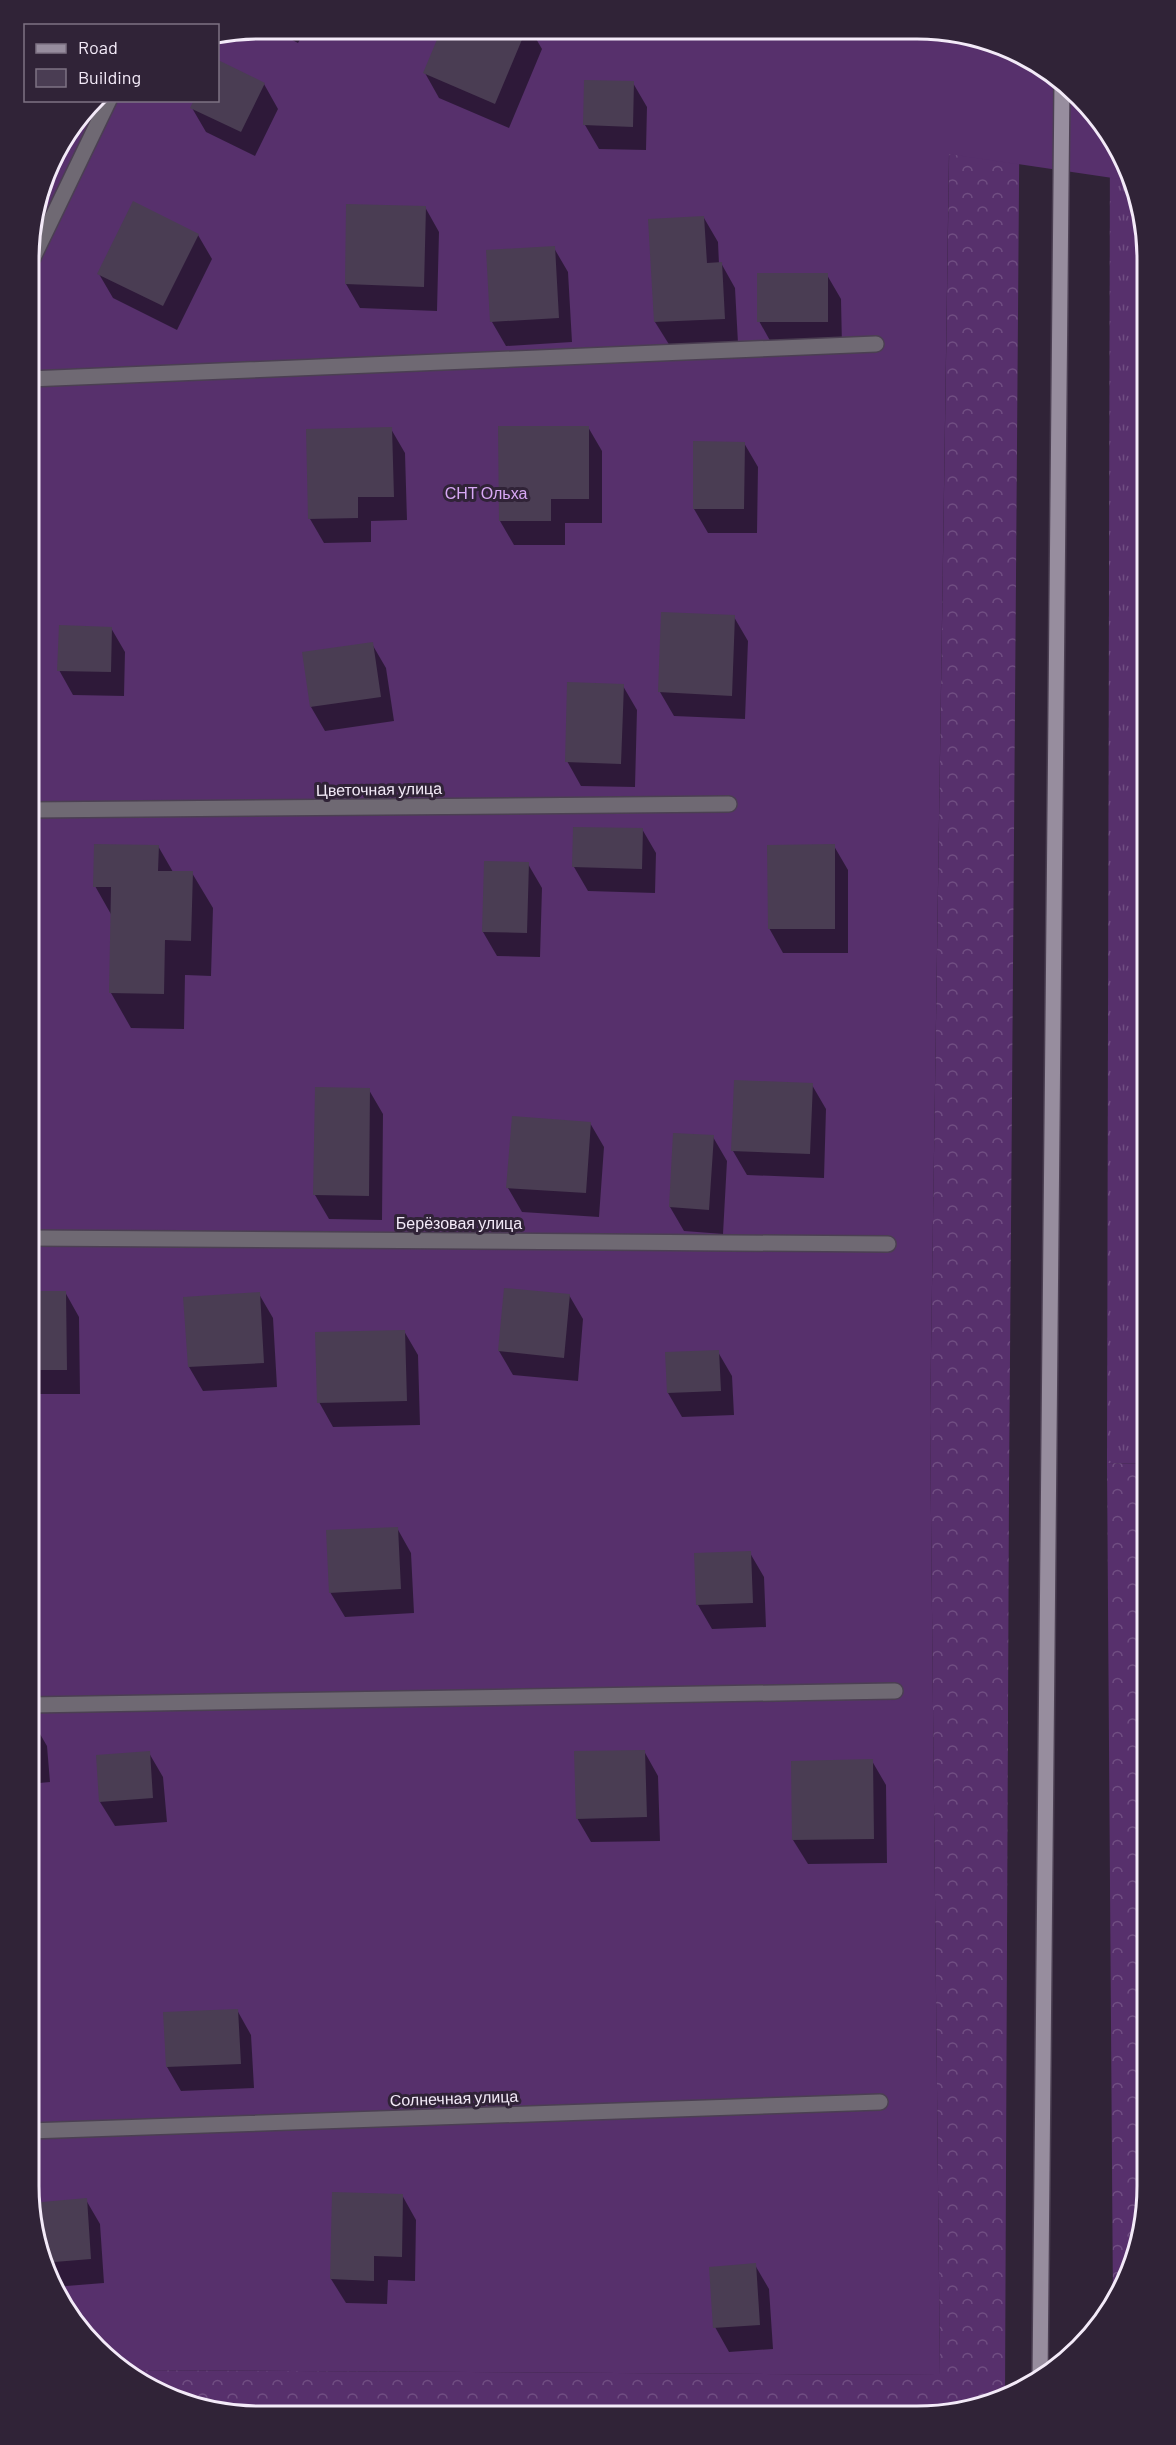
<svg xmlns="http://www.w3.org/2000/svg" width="1176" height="2445" viewBox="0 0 1176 2445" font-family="Barlow,sans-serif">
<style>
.grass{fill:url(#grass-tufts)}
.forest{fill:url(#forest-crowns)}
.garden{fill:#57306c}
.shadow{fill:#0007}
.building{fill:#4a3d53}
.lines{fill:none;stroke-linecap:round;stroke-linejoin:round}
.minor-casing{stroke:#4b3f52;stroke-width:18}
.secondary-casing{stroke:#4b3f52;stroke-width:18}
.minor{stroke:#6f6973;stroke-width:15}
.secondary{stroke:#978d9e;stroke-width:15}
.labels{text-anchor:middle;stroke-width:6;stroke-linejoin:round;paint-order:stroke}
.park-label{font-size:16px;fill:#d8a8f5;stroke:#302337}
.street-label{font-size:16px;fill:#f3eaf8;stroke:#302337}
.rim{fill:none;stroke:#f3eaf8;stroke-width:3}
</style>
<defs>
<pattern id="grass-tufts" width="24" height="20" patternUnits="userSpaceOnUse" patternTransform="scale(1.5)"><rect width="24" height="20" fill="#57306c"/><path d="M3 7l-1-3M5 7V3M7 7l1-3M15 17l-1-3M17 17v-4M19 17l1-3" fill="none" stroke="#704e82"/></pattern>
<pattern id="forest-crowns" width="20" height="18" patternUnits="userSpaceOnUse" patternTransform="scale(1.5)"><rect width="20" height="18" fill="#57306c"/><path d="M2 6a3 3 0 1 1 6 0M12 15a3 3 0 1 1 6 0" fill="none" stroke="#704e82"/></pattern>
</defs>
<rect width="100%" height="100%" fill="#302337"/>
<path class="grass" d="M1110 134 1135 185 1147 259V1464L1107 1463Z"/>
<path class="forest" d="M951 33H962L1020 53 1009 1488 1005 2398 991 2404 917 2416 228 2414 170 2399 124 2370 940 2375 930 1419Z
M1107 1463 1147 1464V2201L1130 2274 1113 2304Z"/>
<path class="garden" d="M259 29 962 33 1019 52 1069 85 1109 131 1133 181 949 154 930 1419 940 2375 124 2370C89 2349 53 2299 41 2260 33 2237 32 2210 29 2186V243L52 157 95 101 218 100V37Z"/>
<path class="shadow" d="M271 29H306L298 43Z
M443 30H531L542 49 509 128 439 98 425 73Z
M218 62 264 84 278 109 255 156 206 132 192 108 218 100Z
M633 83 647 107 646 150 599 149 585 125Z
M425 207 439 232 437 311 360 308 346 284Z
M704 218 718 242 719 264 721 263 735 288 738 343 670 346 655 322 650 220Z
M198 235 212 259 177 330 113 298 99 274Z
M554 248 568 272 572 342 506 346 492 322Z
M827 275 841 299 842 346H773L759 321Z
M588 427 602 451V523H565V545H514L500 521Z
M391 429 405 453 407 520 371 521V542L324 543 310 519 308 431Z
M744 443 758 467 757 533H708L694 509Z
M734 617 748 641 745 719 674 716 660 692Z
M111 628 125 652 124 696 73 695 59 670Z
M372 644 386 668 394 721 325 731 311 707Z
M623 686 637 710 635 787 581 786 567 761Z
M642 829 656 853 655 893 588 891 574 867Z
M158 846 173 872 192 873 213 908 211 976 185 975 184 1029 131 1028 111 993 112 916 95 886Z
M834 846 848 870V953H783L769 928Z
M485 862 528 864 542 888 540 957 497 956 483 932Z
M812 1085 826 1109 824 1178 747 1175 733 1151Z
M369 1090 383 1114 382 1220 329 1219 315 1195Z
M590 1123 604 1147 599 1217 522 1212 508 1188Z
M713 1137 727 1161 723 1234 684 1231 670 1207Z
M65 1292 79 1317 80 1394H29V1293Z
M259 1294 273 1318 277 1387 203 1391 189 1367Z
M569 1295 583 1319 578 1381 513 1375 499 1351Z
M404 1331 418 1355 420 1425 333 1427 319 1402Z
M718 1352 732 1376 734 1415 682 1417 668 1393Z
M397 1528 411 1553 414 1613 345 1617 330 1592Z
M750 1553 764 1577 766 1627 712 1629 698 1605Z
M29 1593 34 1603 38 1651 29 1652Z
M33 1722 47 1746 50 1782 29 1784V1723Z
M644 1751 658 1776 660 1841 591 1842 577 1818Z
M149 1753 163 1777 167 1822 115 1826 100 1802Z
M872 1761 886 1785 887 1863 808 1864 793 1840Z
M237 2010 251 2035 254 2088 181 2091 167 2067Z
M402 2195 416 2220 415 2281 388 2280 387 2304 346 2303 331 2279Z
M86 2200 100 2224 104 2283 54 2287 41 2260 31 2204Z
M755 2265 769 2289 773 2349 729 2352 715 2327Z"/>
<path class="building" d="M441 30H526L495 104 423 73Z
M218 60 265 83 241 132 190 108 194 100H218Z
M584 80 634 81 633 127 583 125Z
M133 201 199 234 163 306 97 274Z
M346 204 426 206 424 287 345 284Z
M704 216 707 263 722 262 725 319 654 322 648 219Z
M555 246 559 318 490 322 486 250Z
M757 273H828V322H757Z
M498 426H589V499H551V521H499Z
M392 427 394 497H358V518L308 519 306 429Z
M693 441 745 442 744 509H693Z
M661 612 735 615 732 696 658 692Z
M59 625 112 627 111 672 57 671Z
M373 642 381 697 310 707 302 652Z
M567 682 624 684 621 764 565 762Z
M573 827 643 828 642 869 572 867Z
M94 844 159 845 158 871H193L191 941 165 940 164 994 109 993 111 887H93Z
M835 844V929H768L767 845Z
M484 861 529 862 527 933 482 932Z
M734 1080 813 1083 810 1154 731 1151Z
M315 1087 370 1088 369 1196 313 1195Z
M512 1116 591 1122 586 1193 506 1188Z
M673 1133 714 1135 709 1210 669 1207Z
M504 1288 570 1294 564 1358 498 1351Z
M29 1291H66L67 1370H29Z
M260 1292 264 1363 188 1367 183 1297Z
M405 1330 407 1401 317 1403 315 1332Z
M719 1350 721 1391 667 1393 665 1352Z
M398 1527 401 1589 329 1593 326 1530Z
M751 1551 753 1603 696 1605 694 1553Z
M29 1721H34L37 1758 29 1759Z
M645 1750 647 1817 576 1819 574 1751Z
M150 1751 153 1798 99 1802 96 1755Z
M873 1759 874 1839 792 1840 791 1761Z
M238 2009 241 2064 166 2067 163 2012Z
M332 2192 403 2194 402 2257 374 2256V2281L330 2279Z
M87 2198 91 2259 42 2263 31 2203Z
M756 2263 760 2325 713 2328 709 2267Z"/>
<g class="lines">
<defs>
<path id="minor" d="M29 266 109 100
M29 379 876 344
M29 810 729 804
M29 1238 888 1244
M29 1705 895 1691
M29 2131 880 2102"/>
<path id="secondary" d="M1040 2380 1062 81"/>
</defs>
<use href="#minor" class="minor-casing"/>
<use href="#secondary" class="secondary-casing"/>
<use href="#minor" class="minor"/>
<use href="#secondary" class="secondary"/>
</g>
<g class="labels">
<g class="park-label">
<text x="486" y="499">СНТ Ольха</text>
</g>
<g class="street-label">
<text transform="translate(379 789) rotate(-1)" y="6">Цветочная улица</text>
<text x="459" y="1229">Берёзовая улица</text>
<text transform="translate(454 2098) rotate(-2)" y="6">Солнечная улица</text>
</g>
</g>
<path d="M0 0H1176V2445H0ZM259 39H917A220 220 0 0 1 1137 259V2186A220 220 0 0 1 917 2406H259A220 220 0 0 1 39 2186V259A220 220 0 0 1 259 39Z" fill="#302337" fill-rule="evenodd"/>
<path class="rim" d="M259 39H917A220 220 0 0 1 1137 259V2186A220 220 0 0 1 917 2406H259A220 220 0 0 1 39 2186V259A220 220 0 0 1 259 39Z"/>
<rect x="24" y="24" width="195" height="78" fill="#302337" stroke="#7e7384" stroke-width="1.5"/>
<rect x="36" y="44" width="30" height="9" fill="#978d9e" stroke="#7e7384" stroke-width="1.5"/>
<text x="78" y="54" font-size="18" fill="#f3eaf8">Road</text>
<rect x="36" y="69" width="30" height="18" fill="#4a3d53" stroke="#7e7384" stroke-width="1.5"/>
<text x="78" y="84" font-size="18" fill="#f3eaf8">Building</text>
</svg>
